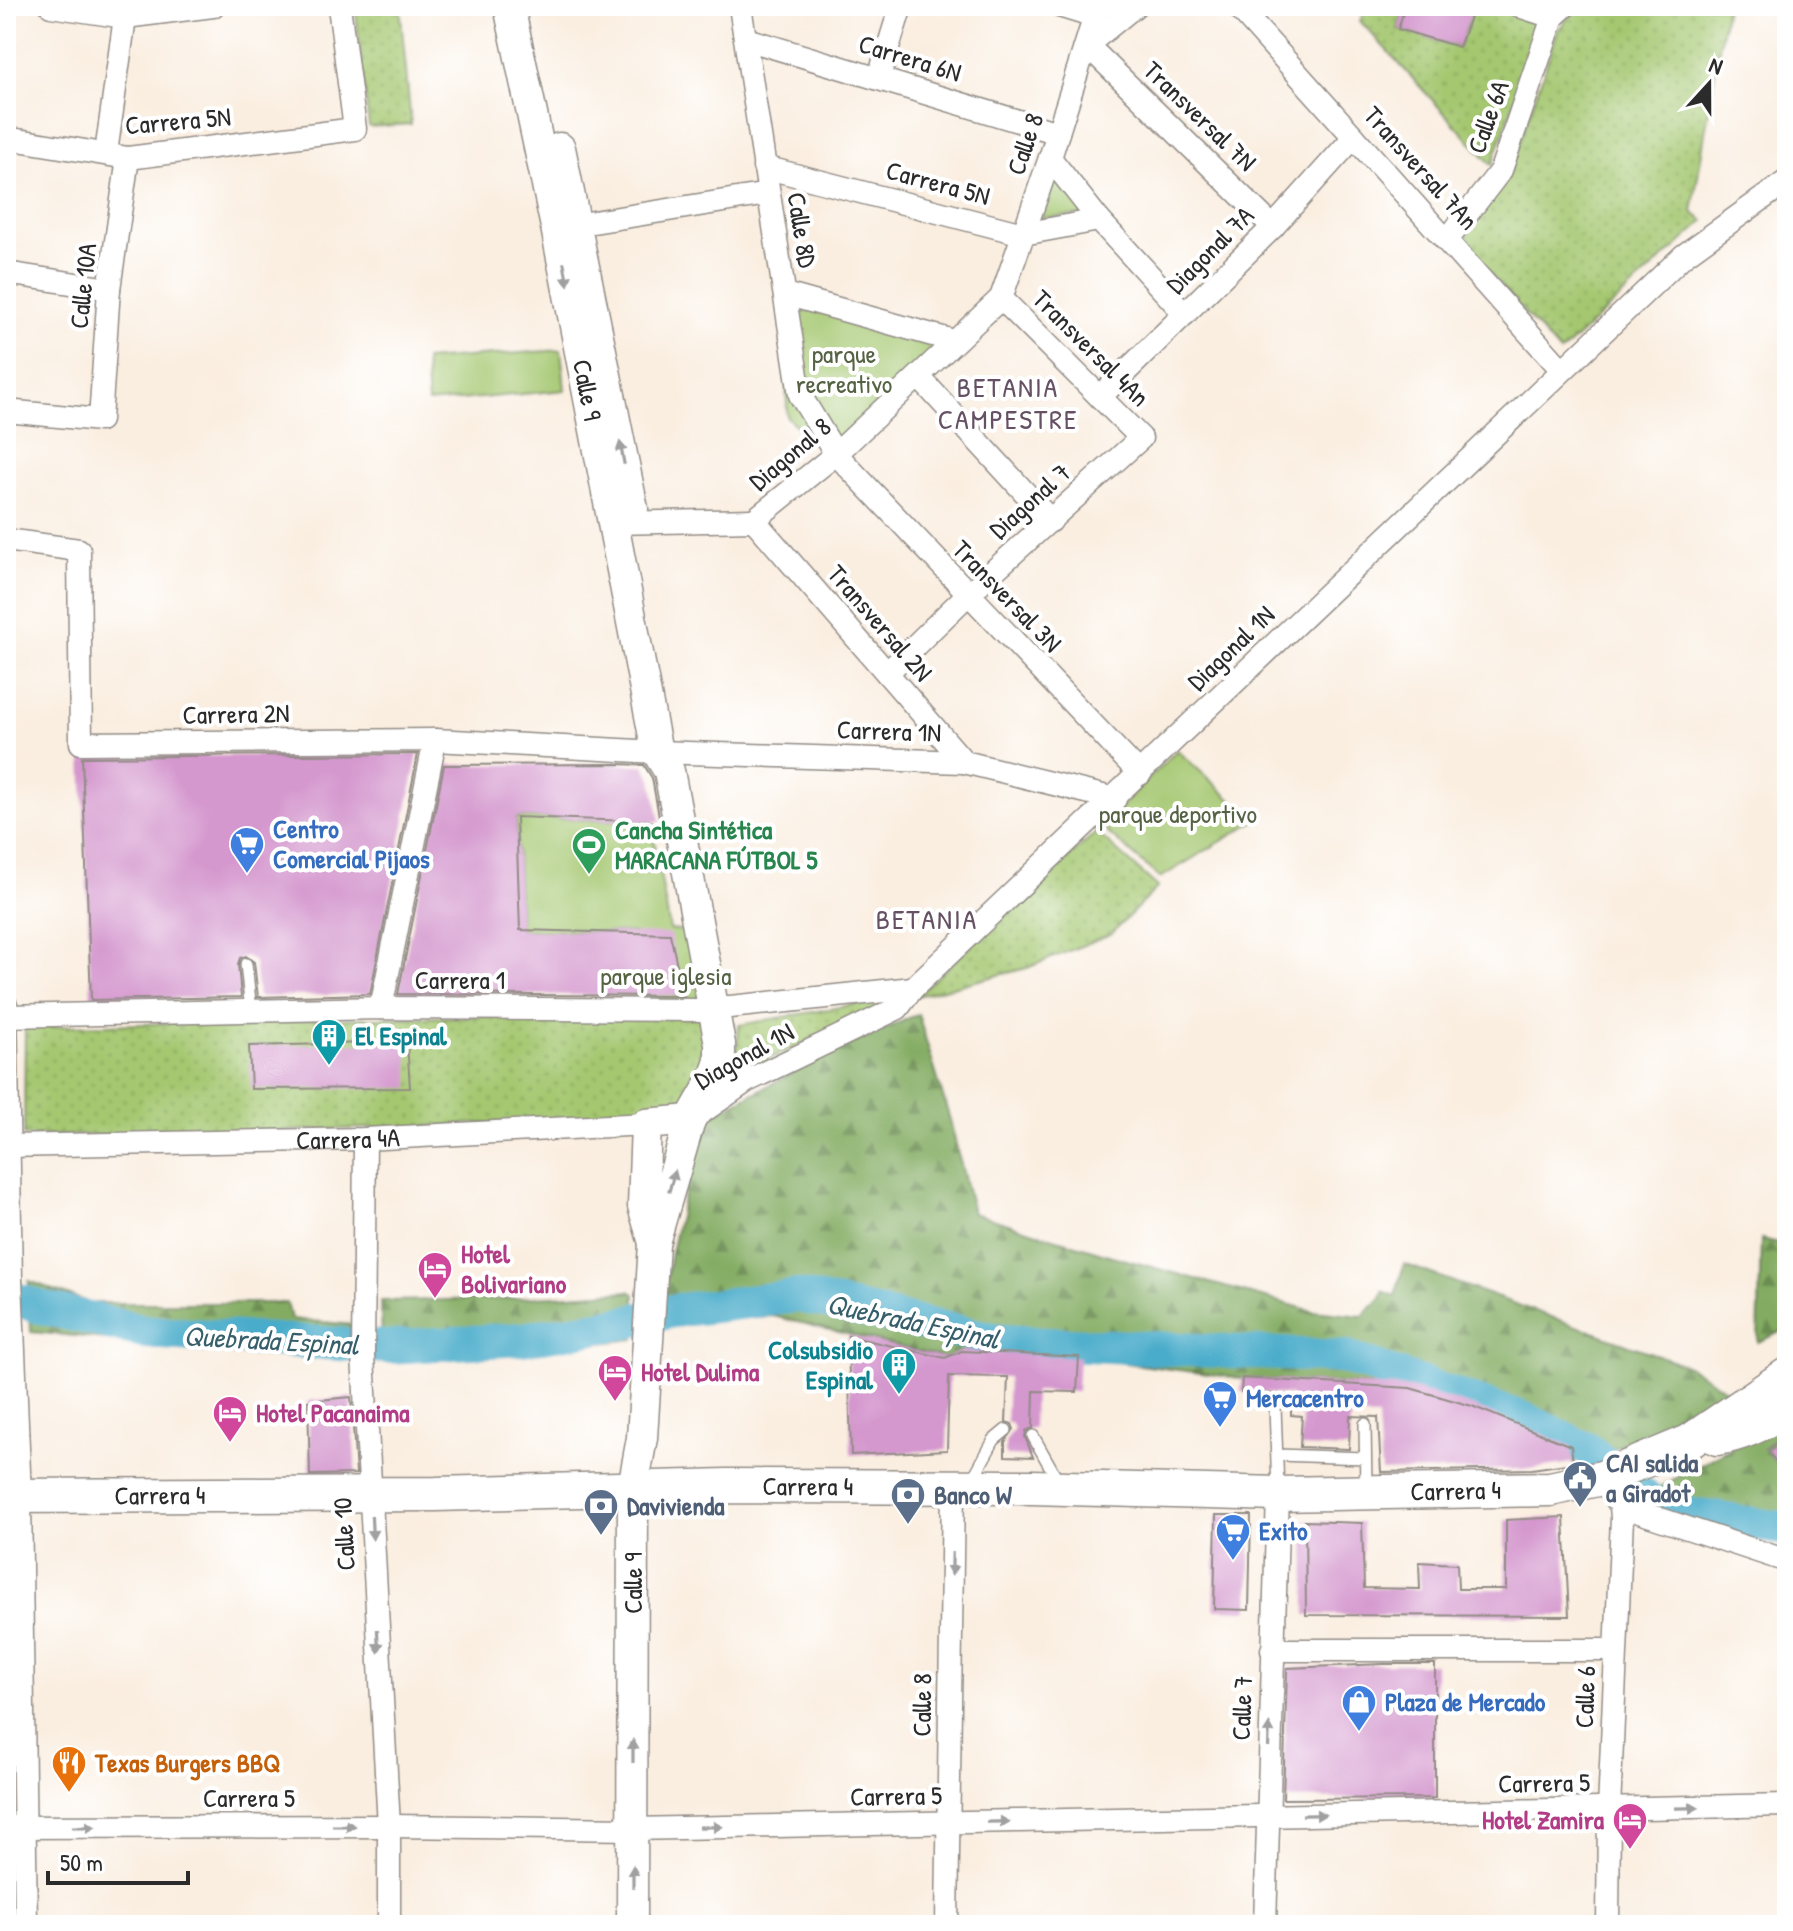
<svg xmlns="http://www.w3.org/2000/svg" width="1793" height="1931" viewBox="0 0 1793 1931" font-family="'Patrick Hand',sans-serif">
<style>
.grass{fill:url(#grass-dots);stroke:#68794e;stroke-width:2}
.forest{fill:url(#forest-firs);stroke:#576c46;stroke-width:2}
.park{fill:#a4c770;stroke:#68794e;stroke-width:2}
.lines{fill:none;stroke-linecap:round;stroke-linejoin:round}
.river{stroke:#4aacca;stroke-width:34}
.building{fill:#d497ce}
.lane-casing{stroke:#928c86;stroke-width:14}
.street-casing{stroke:#928c86;stroke-width:25}
.secondary-casing{stroke:#928c86;stroke-width:33}
.primary-casing{stroke:#928c86;stroke-width:37}
.lane{stroke:#fff;stroke-width:11}
.street{stroke:#fff;stroke-width:22}
.secondary{stroke:#fff;stroke-width:30}
.primary{stroke:#fff;stroke-width:34}
.oneway{fill:#a0a0a0}
.labels{text-anchor:middle;stroke-width:8;stroke-linejoin:round;paint-order:stroke}
.street-label{font-size:26px;fill:#2b2b2b;stroke:#fff}
.park-label{font-size:26px;fill:#556243;stroke:#fff}
.shop-label{font-size:26px;font-weight:bold;fill:#366cbe;stroke:#fff;text-anchor:start}
.leisure-label{font-size:26px;font-weight:bold;fill:#27864d;stroke:#fff;text-anchor:start}
.culture-label{font-size:26px;font-weight:bold;fill:#0d838f;stroke:#fff;text-anchor:start}
.hotel-label{font-size:26px;font-weight:bold;fill:#b23c85;stroke:#fff;text-anchor:start}
.service-label{font-size:26px;font-weight:bold;fill:#4e5e75;stroke:#fff;text-anchor:start}
.food-label{font-size:26px;font-weight:bold;fill:#c56008;stroke:#fff;text-anchor:start}
.neighbourhood-label{font-size:28px;letter-spacing:2px;fill:#665164;stroke:#fff}
.water-label{font-size:28px;font-style:italic;fill:#375f6b;stroke:#fff}
</style>
<defs>
<pattern id="grass-dots" width="8" height="8" patternUnits="userSpaceOnUse" patternTransform="scale(2)"><rect width="8" height="8" fill="#a4c770"/><path d="M2 2h.1M6 6h.1" fill="none" stroke="#8dab61" stroke-width="1.8" stroke-linecap="round"/></pattern>
<pattern id="forest-firs" width="22" height="20" patternUnits="userSpaceOnUse" patternTransform="scale(2)"><rect width="22" height="20" fill="#83ac62"/><path d="M5 1l3.5 6h-7zM16 11l3.5 6h-7z" fill="#6b8c51"/></pattern>
</defs>
<rect width="100%" height="100%" fill="#fff"/>
<filter id="ink" filterUnits="userSpaceOnUse"><feTurbulence type="fractalNoise" baseFrequency=".0125" numOctaves="2"/><feDisplacementMap in="SourceGraphic" scale="16" xChannelSelector="R" yChannelSelector="G"/><feConvolveMatrix kernelMatrix="1 2 1 2 8 2 1 2 1" color-interpolation-filters="sRGB"/></filter>
<filter id="wash" filterUnits="userSpaceOnUse"><feTurbulence type="fractalNoise" baseFrequency=".006" numOctaves="4" result="noise"/><feDisplacementMap in="SourceGraphic" scale="32" xChannelSelector="R" yChannelSelector="G"/><feGaussianBlur stdDeviation="1.8" result="paint"/><feColorMatrix in="noise" values="0 0 0 0 0 0 0 0 0 0 0 0 0 0 0 0 0 1.4 0 .05"/><feComposite in="paint" operator="in"/></filter>
<g filter="url(#wash)">
<rect width="100%" height="100%" fill="#faeee0"/>
<path class="grass" d="M355 6H400L411 124 369 127Z
M1366 6H1405L1398 29 1459 47 1474 6H1487L1543 20 1492 165 1360 21Z
M1578 6H1726L1692 212 1704 221 1560 353 1461 241 1510 171 1558 30Z
M1096 832 1158 887 1111 934 1027 968 916 996Z
M891 998V1003L735 1075 739 1025Z
M710 1014 712 1061 687 1113C467 1127 245 1133 24 1136L25 1027 373 1018Z"/>
<path class="forest" d="M918 1014 950 1120 973 1213 1112 1256 1313 1311 1363 1316 1381 1298 1383 1291 1395 1296 1404 1264 1688 1366 1728 1391 1690 1420 1573 1463 1571 1446 1472 1406 1410 1388 1247 1379 1079 1357 967 1351 945 1358 773 1316 659 1323 671 1252 701 1120 822 1058Z
M1761 1239 1787 1245V1329L1758 1342Z
M29 1281 90 1303H287L291 1319 353 1325V1352L216 1343H151L31 1332Z
M630 1291 635 1294 634 1339 533 1351 487 1348 382 1351 381 1301 505 1299Z
M1772 1426 1783 1436 1767 1450 1787 1478V1547L1754 1524 1756 1517 1676 1503 1654 1490Z"/>
<path class="park" d="M1053 172 1088 215 1036 218Z
M785 294 954 341 831 458 787 417Z
M561 350 565 390 428 403 425 360Z
M1177 750 1255 821 1160 878 1101 827Z
M516 817 651 822 670 930H689L701 1010H640L634 933 520 930Z"/>
<g class="lines">
<path class="river" d="M6 1296 40 1307 147 1332 387 1347 522 1339 624 1323 672 1311 798 1296 1003 1341 1345 1357 1525 1419 1589 1450 1661 1510 1787 1529"/>
</g>
<g id="blocks">
<path class="building" d="M1405 6H1474L1459 47 1398 29Z
M418 754 370 994 258 997 254 962 246 956 240 958 238 964 241 997 91 1000 82 757Z
M615 764 644 765 652 778 660 822 516 817 520 930 670 934 684 996 398 994 444 765Z
M407 1042 410 1088 251 1089 249 1046Z
M848 1336 945 1358 962 1351 1079 1357 1077 1392 1034 1391 1033 1428 1026 1431 1025 1437 1033 1457 1005 1456V1442L1014 1429 1012 1424 1006 1422 1008 1377 949 1376 947 1450 851 1455Z
M1242 1378 1410 1388 1472 1406 1571 1446 1573 1463 1532 1469 1381 1472 1378 1417 1350 1416 1349 1449 1300 1447 1302 1416 1291 1415V1395L1241 1392Z
M351 1397 356 1474 310 1475 308 1401Z
M1787 1432V1476L1767 1450Z
M1216 1515H1251L1249 1610 1214 1609Z
M1564 1517 1569 1616 1306 1615 1305 1521 1362 1523 1364 1588 1420 1589 1419 1562 1457 1564 1458 1589H1506V1520Z
M1384 1664H1435V1798L1283 1799 1287 1668Z"/>
</g>
</g>
<g filter="url(#ink)">
<use href="#blocks" fill-opacity="0" stroke="#928c86" stroke-width="2"/>
<g class="lines">
<defs>
<path id="lane" d="M246 964 251 1011
M1275 1407 1278 1490
M1365 1424 1366 1488
M1033 1436 1060 1484
M1278 1455 1365 1458
M971 1482 994 1440 1006 1430"/>
<g id="street">
<path d="M51 6 125 17 213 6"/>
<path d="M740 6 800 395 836 454 1140 774"/>
<path d="M1059 6 1095 17"/>
<path d="M1135 6 1087 45 1273 227"/>
<path d="M1237 6 1562 370"/>
<path d="M1519 6 1553 17"/>
<path d="M746 39 1058 133"/>
<path d="M879 77 901 6"/>
<path d="M6 138 128 158 355 129 339 6"/>
<path d="M106 153 125 17"/>
<path d="M1050 158 1099 220 1185 314"/>
<path d="M764 167 1023 234 1099 220"/>
<path d="M562 227 768 194"/>
<path d="M1448 239 1501 170 1553 17 1565 6"/>
<path d="M6 273 109 289"/>
<path d="M785 294 954 341"/>
<path d="M919 377 1051 521"/>
<path d="M1100 397 1273 227 1354 137"/>
<path d="M6 411 100 420 109 289 128 158"/>
<path d="M754 520 836 454 1001 298 1050 158 1098 6"/>
<path d="M754 520 964 762"/>
<path d="M615 523 754 520"/>
<path d="M6 540 79 550 81 743 435 740 657 752 964 762 1115 799"/>
<path d="M887 673 967 595 1141 438 1001 298"/>
<path d="M6 1005 11 1279 20 1496 26 1925"/>
<path d="M381 1008 435 740"/>
<path d="M6 1016 381 1008 701 1010 913 988"/>
<path d="M695 1117 747 1081 898 1008 913 988 1683 256 1787 181"/>
<path d="M365 1139 363 1356 389 1826V1925"/>
<path id="s1" d="M6 1146 365 1139 646 1124"/>
<path d="M1602 1478 1621 1506 1622 1518 1609 1810 1608 1925"/>
<path d="M1621 1506 1787 1561"/>
<path d="M1272 1650H1615"/>
<path d="M6 1827 389 1826 633 1829 1787 1805"/>
<path d="M947 1925 953 1486"/>
<path d="M1265 1925 1278 1494"/>
</g>
<g id="secondary">
<path id="s2" d="M509 6 556 227 657 752 669 771 720 1044V1061L714 1078 690 1120 654 1243 642 1438 633 1487 632 1925"/>
<path d="M560 148 633 509"/>
<path d="M654 1243 643 1206 646 1124 690 1120"/>
</g>
<g id="primary">
<path d="M1717 1438C1742 1434 1767 1422 1787 1407"/>
<path id="s3" d="M6 1496 436 1494 727 1486 1032 1487 1278 1494 1550 1489 1602 1478 1689 1442 1787 1375"/>
</g>
</defs>
<use href="#lane" class="lane-casing"/>
<use href="#street" class="street-casing"/>
<use href="#secondary" class="secondary-casing"/>
<use href="#primary" class="primary-casing"/>
<use href="#lane" class="lane"/>
<use href="#street" class="street"/>
<use href="#secondary" class="secondary"/>
<use href="#primary" class="primary"/>
</g>
<defs><path id="oneway-solid" d="M-6-.8H1V-3.2L6.5 0L1 3.2V.8H-6Z" transform="scale(2)"/></defs>
<g class="oneway">
<use href="#oneway-solid" transform="translate(566 274) rotate(79)"/>
<use href="#oneway-solid" transform="translate(622 453) rotate(-101)"/>
<use href="#oneway-solid" transform="translate(672 1181) rotate(-74)"/>
<use href="#oneway-solid" transform="translate(372 1528) rotate(87)"/>
<use href="#oneway-solid" transform="translate(952 1564) rotate(91)"/>
<use href="#oneway-solid" transform="translate(378 1641) rotate(87)"/>
<use href="#oneway-solid" transform="translate(1269 1735) rotate(-88)"/>
<use href="#oneway-solid" transform="translate(633 1751) rotate(-90)"/>
<use href="#oneway-solid" transform="translate(1687 1808) rotate(-1)"/>
<use href="#oneway-solid" transform="translate(1314 1815) rotate(-1)"/>
<use href="#oneway-solid" transform="translate(998 1822) rotate(-1)"/>
<use href="#oneway-solid" transform="translate(344 1826)"/>
<use href="#oneway-solid" transform="translate(84 1827)"/>
<use href="#oneway-solid" transform="translate(711 1827) rotate(-1)"/>
<use href="#oneway-solid" transform="translate(633 1877) rotate(-90)"/>
</g>
</g>
<defs>
<symbol id="supermarket-pin" viewBox="-11 -11 22 30"><path d="M0 17L-7.5 6A9.5 9.5 0 1 1 7.5 6Z" fill="#3f7fe0" stroke="#fff"/><path d="M-6-5.5h2.5l.6 2H6L4.5 2H-2.5L-4.4-4H-6ZM-1.5 3.2a1.3 1.3 0 1 0 .1 0ZM3 3.2a1.3 1.3 0 1 0 .1 0Z" fill="#fff"/></symbol>
<symbol id="stadium-pin" viewBox="-11 -11 22 30"><path d="M0 17L-7.5 6A9.5 9.5 0 1 1 7.5 6Z" fill="#2e9e5b" stroke="#fff"/><path d="M0-5a6.5 5 0 1 0 0 10a6.5 5 0 1 0 0-10ZM-3.5-1.8h7v3.6h-7Z" fill="#fff"/></symbol>
<symbol id="building-pin" viewBox="-11 -11 22 30"><path d="M0 17L-7.5 6A9.5 9.5 0 1 1 7.5 6Z" fill="#0f9aa8" stroke="#fff"/><path d="M-4-6H4V6H1V3H-1V6H-4ZM-2.5-4.3h1.7v1.8h-1.7ZM.8-4.3h1.7v1.8H.8ZM-2.5-1h1.7V.8h-1.7ZM.8-1h1.7V.8H.8Z" fill="#fff"/></symbol>
<symbol id="hotel-pin" viewBox="-11 -11 22 30"><path d="M0 17L-7.5 6A9.5 9.5 0 1 1 7.5 6Z" fill="#d1479c" stroke="#fff"/><path d="M-6-4.5h1.5V1H6V5H4.5V3h-9V5H-6ZM-4 0a1.8 1.8 0 1 1 3.6 0ZM.5 0V-2.5h3Q6-2.5 6 0Z" fill="#fff"/></symbol>
<symbol id="civic-pin" viewBox="-11 -11 22 30"><path d="M0 17L-7.5 6A9.5 9.5 0 1 1 7.5 6Z" fill="#5c6f8a" stroke="#fff"/><path d="M-.6-6.5H3V-4.5H.6V-3L4-1V1h2V6H-6V1h2V-1L-.6-3ZM-1.2 2.5V6h2.4V2.5Z" fill="#fff"/></symbol>
<symbol id="bank-pin" viewBox="-11 -11 22 30"><path d="M0 17L-7.5 6A9.5 9.5 0 1 1 7.5 6Z" fill="#5c6f8a" stroke="#fff"/><path d="M-6-4H6V4H-6ZM0-2.3a2.3 2.3 0 1 0 0 4.6a2.3 2.3 0 1 0 0-4.6Z" fill="#fff"/></symbol>
<symbol id="shop-pin" viewBox="-11 -11 22 30"><path d="M0 17L-7.5 6A9.5 9.5 0 1 1 7.5 6Z" fill="#3f7fe0" stroke="#fff"/><path d="M-5-2.5h2.3a2.7 3.5 0 0 1 5.4 0H5L5.5 6h-11ZM-1.5-2.5h3a1.5 2.3 0 0 0-3 0Z" fill="#fff"/></symbol>
<symbol id="restaurant-pin" viewBox="-11 -11 22 30"><path d="M0 17L-7.5 6A9.5 9.5 0 1 1 7.5 6Z" fill="#e8710a" stroke="#fff"/><path d="M-5-6h1v4h1v-4h1v4h1v-4h1v5L-1.5 .5V6h-2V.5L-5-1ZM5-6V6H3V1.5H1.5Q1.5-4 5-6Z" fill="#fff"/></symbol>
</defs>
<g fill-rule="evenodd">
<use href="#supermarket-pin" x="227" y="824" width="40" height="54"/>
<use href="#stadium-pin" x="569" y="825" width="40" height="54"/>
<use href="#building-pin" x="309" y="1016" width="40" height="54"/>
<use href="#hotel-pin" x="415" y="1249" width="40" height="54"/>
<use href="#building-pin" x="879" y="1345" width="40" height="54"/>
<use href="#hotel-pin" x="595" y="1352" width="40" height="54"/>
<use href="#supermarket-pin" x="1200" y="1378" width="40" height="54"/>
<use href="#hotel-pin" x="210" y="1393" width="40" height="54"/>
<use href="#civic-pin" x="1560" y="1458" width="40" height="54"/>
<use href="#bank-pin" x="888" y="1475" width="40" height="54"/>
<use href="#bank-pin" x="581" y="1486" width="40" height="54"/>
<use href="#supermarket-pin" x="1213" y="1511" width="40" height="54"/>
<use href="#shop-pin" x="1339" y="1682" width="40" height="54"/>
<use href="#restaurant-pin" x="49" y="1743" width="40" height="54"/>
<use href="#hotel-pin" x="1610" y="1800" width="40" height="54"/>
</g>
<g class="labels">
<g class="street-label">
<text transform="translate(910 58) rotate(17)" y="9">Carrera 6N</text>
<text transform="translate(1200 116) rotate(44)" y="9">Transversal 7N</text>
<text transform="translate(1488 117) rotate(-70)" y="9">Calle 6A</text>
<text transform="translate(178 121) rotate(-5)" y="9">Carrera 5N</text>
<text transform="translate(1025 144) rotate(-71)" y="9">Calle 8</text>
<text transform="translate(1421 168) rotate(48)" y="9">Transversal 7An</text>
<text transform="translate(938 183) rotate(15)" y="9">Carrera 5N</text>
<text transform="translate(802 230) rotate(81)" y="9">Calle 8D</text>
<text transform="translate(1210 250) rotate(-45)" y="9">Diagonal 7A</text>
<text transform="translate(83 286) rotate(-84)" y="9">Calle 10A</text>
<text transform="translate(1091 348) rotate(45)" y="9">Transversal 4An</text>
<text dy="9" stroke="none"><textPath href="#s2" startOffset="392">Calle 9</textPath></text>
<text transform="translate(790 454) rotate(-40)" y="9">Diagonal 8</text>
<text transform="translate(1030 501) rotate(-42)" y="9">Diagonal 7</text>
<text transform="translate(1007 596) rotate(46)" y="9">Transversal 3N</text>
<text transform="translate(880 623) rotate(49)" y="9">Transversal 2N</text>
<text transform="translate(1231 648) rotate(-44)" y="9">Diagonal 1N</text>
<text transform="translate(236 714) rotate(-1)" y="9">Carrera 2N</text>
<text transform="translate(889 731) rotate(2)" y="9">Carrera 1N</text>
<text x="460" y="989">Carrera 1</text>
<text transform="translate(744 1056) rotate(-29)" y="9">Diagonal 1N</text>
<text dy="9" stroke="none"><textPath href="#s1" startOffset="342">Carrera 4A</textPath></text>
<text dy="9" stroke="none"><textPath href="#s3" startOffset="802">Carrera 4</textPath></text>
<text dy="9" stroke="none"><textPath href="#s3" startOffset="1450">Carrera 4</textPath></text>
<text dy="9" stroke="none"><textPath href="#s3" startOffset="154">Carrera 4</textPath></text>
<text transform="translate(344 1534) rotate(-93)" y="9">Calle 10</text>
<text transform="translate(633 1583) rotate(-90)" y="9">Calle 9</text>
<text transform="translate(1585 1697) rotate(-88)" y="9">Calle 6</text>
<text transform="translate(922 1705) rotate(-89)" y="9">Calle 8</text>
<text transform="translate(1242 1708) rotate(-88)" y="9">Calle 7</text>
<text transform="translate(1544 1783) rotate(-1)" y="9">Carrera 5</text>
<text transform="translate(896 1796) rotate(-1)" y="9">Carrera 5</text>
<text x="249" y="1807">Carrera 5</text>
</g>
<g class="park-label">
<text x="844" y="363">parque<tspan x="844" dy="30">recreativo</tspan></text>
<text x="1178" y="823">parque deportivo</text>
<text x="666" y="985">parque iglesia</text>
</g>
<g class="shop-label">
<text x="273" y="838">Centro<tspan x="273" dy="30">Comercial Pijaos</tspan></text>
<text x="1246" y="1407">Mercacentro</text>
<text x="1259" y="1540">Exito</text>
<text x="1385" y="1711">Plaza de Mercado</text>
</g>
<g class="leisure-label">
<text x="615" y="839">Cancha Sintética<tspan x="615" dy="30">MARACANA FÚTBOL 5</tspan></text>
</g>
<g class="culture-label">
<text x="355" y="1045">El Espinal</text>
<text x="873" y="1359" text-anchor="end">Colsubsidio<tspan x="873" dy="30">Espinal</tspan></text>
</g>
<g class="hotel-label">
<text x="461" y="1263">Hotel<tspan x="461" dy="30">Bolivariano</tspan></text>
<text x="641" y="1381">Hotel Dulima</text>
<text x="256" y="1422">Hotel Pacanaima</text>
<text x="1604" y="1829" text-anchor="end">Hotel Zamira</text>
</g>
<g class="service-label">
<text x="1606" y="1472">CAI salida<tspan x="1606" dy="30">a Giradot</tspan></text>
<text x="934" y="1504">Banco W</text>
<text x="627" y="1515">Davivienda</text>
</g>
<g class="food-label">
<text x="95" y="1772">Texas Burgers BBQ</text>
</g>
<g class="neighbourhood-label">
<text x="1008" y="397">BETANIA<tspan x="1008" dy="32">CAMPESTRE</tspan></text>
<text x="927" y="929">BETANIA</text>
</g>
<g class="water-label">
<text transform="translate(913 1321) rotate(12)" y="10">Quebrada Espinal</text>
<text transform="translate(271 1340) rotate(3)" y="10">Quebrada Espinal</text>
</g>
</g>
<rect width="1793" height="1931" fill="none" stroke="#fff" stroke-width="32"/>
<g transform="translate(1709 84) rotate(21)" stroke="#ffffff" stroke-width="6" paint-order="stroke">
<path d="M0-6L14 30L0 20L-14 30Z" fill="#2b2b2b"/>
<text y="-12" font-size="22" font-weight="bold" text-anchor="middle" fill="#2b2b2b">N</text>
</g>
<path d="M48 1871v12h140v-12" fill="none" stroke="#2b2b2b" stroke-width="4"/>
<text x="60" y="1871" font-size="24" fill="#2b2b2b" stroke="#ffffff" stroke-width="6" paint-order="stroke">50 m</text>
</svg>
